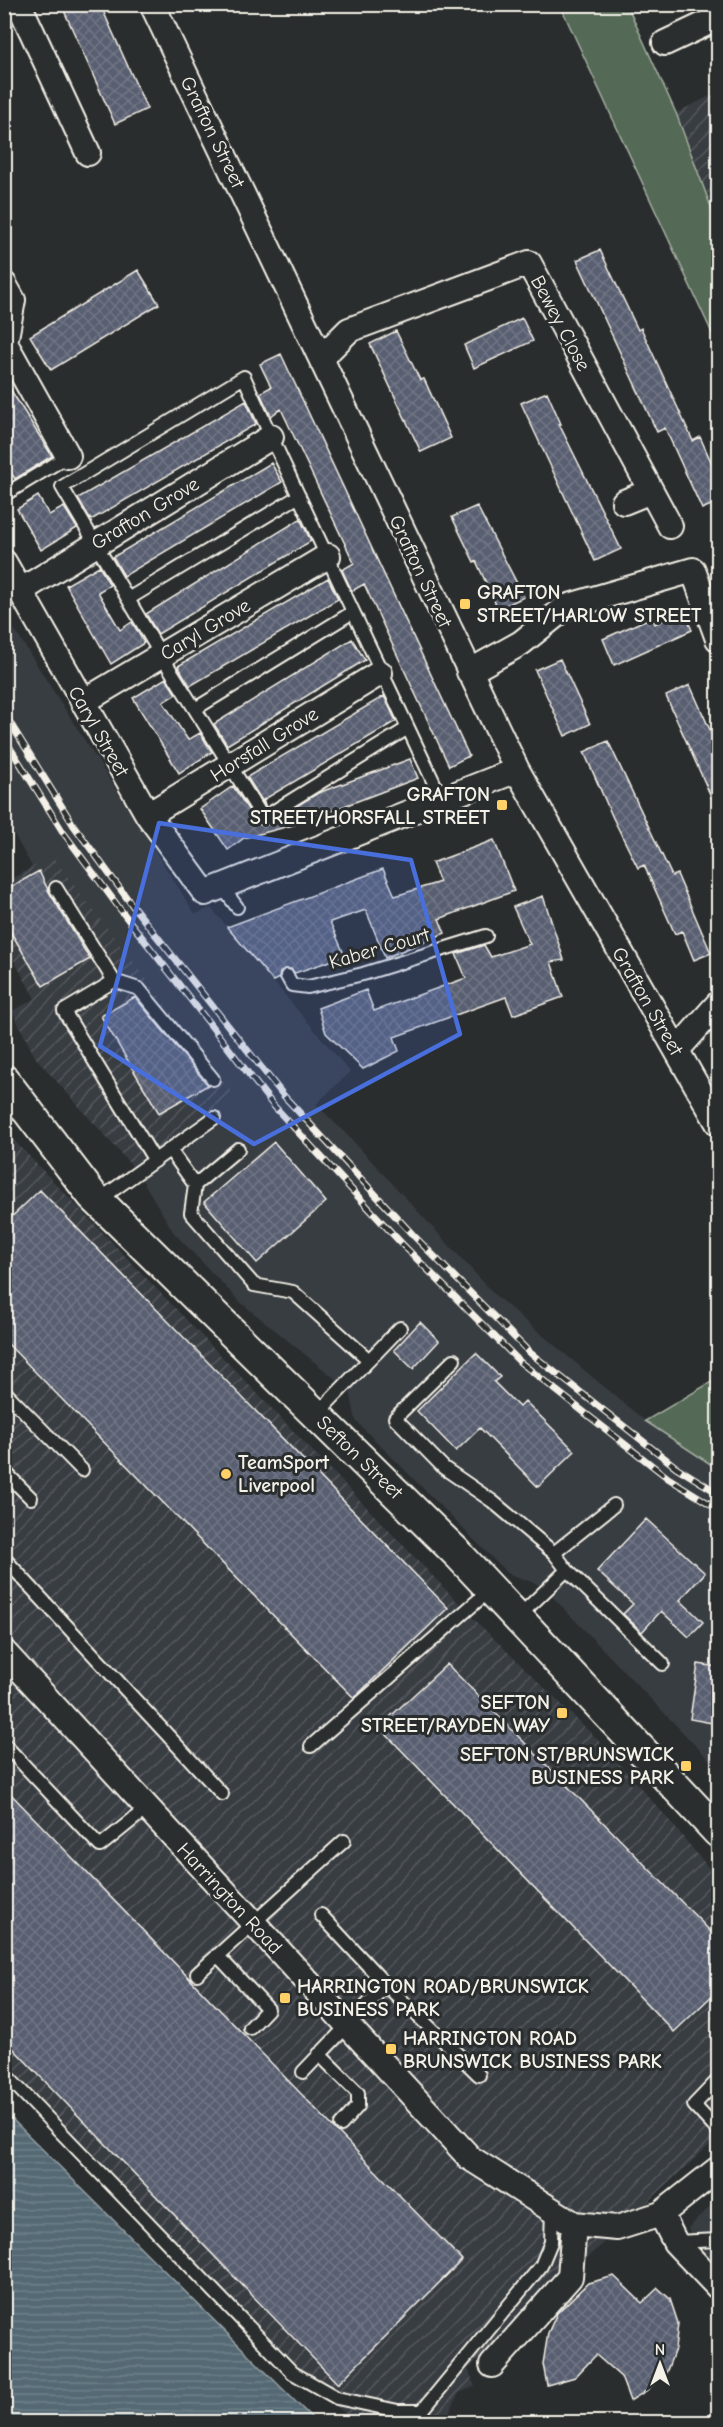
<svg xmlns="http://www.w3.org/2000/svg" width="723" height="2427" viewBox="0 0 723 2427" font-family="'Comic Neue',sans-serif">
<style>
.built{fill:#383c42}
.industrial{fill:url(#industrial-furrows)}
.green{fill:#546b57;stroke:#a4aea0;stroke-width:1.5}
.water{fill:url(#water-rules);stroke:#959fa3;stroke-width:1.5}
.building{fill:url(#building-cross-hatch);stroke:#f4f1e8;stroke-width:1.5}
.lines{fill:none;stroke-linecap:round;stroke-linejoin:round}
.service-casing{stroke:#f4f1e8;stroke-width:16}
.minor-casing{stroke:#f4f1e8;stroke-width:28}
.tertiary-casing{stroke:#f4f1e8;stroke-width:34}
.service{stroke:#2a2d2e;stroke-width:12}
.minor{stroke:#2a2d2e;stroke-width:24}
.tertiary{stroke:#2a2d2e;stroke-width:30}
.rail-casing{stroke:#f4f1e8;stroke-width:7}
.rail{stroke:#2a2d2e;stroke-width:4.5;stroke-dasharray:14;stroke-linecap:butt}
.marked{fill:#486fdb;fill-opacity:0.2;stroke:#486fdb;stroke-width:4.5;stroke-linejoin:round}
.poi-dot{fill:#ffd166;stroke:#2a2d2e;stroke-width:2}
.labels{text-anchor:middle;stroke-width:6;stroke-linejoin:round;paint-order:stroke}
.street-label{font-size:20px;fill:#f4f1e8;stroke:#2a2d2e}
.poi-label{font-size:20px;font-weight:bold;fill:#f4f1e8;stroke:#2a2d2e;text-anchor:start}
</style>
<defs>
<pattern id="industrial-furrows" width="10" height="10" patternUnits="userSpaceOnUse" patternTransform="scale(1.5)"><rect width="10" height="10" fill="#383c42"/><path d="M-1 1l2-2M0 10L10 0M9 11l2-2" fill="none" stroke="#55595d"/></pattern>
<pattern id="water-rules" width="6" height="5" patternUnits="userSpaceOnUse" patternTransform="scale(1.5)"><rect width="6" height="5" fill="#556975"/><path d="M0 2.5h6" fill="none" stroke="#6e7f89"/></pattern>
<pattern id="building-cross-hatch" width="8" height="8" patternUnits="userSpaceOnUse" patternTransform="scale(1.5)"><rect width="8" height="8" fill="#595f71"/><path d="M0 0l8 8M0 8l8-8" fill="none" stroke="#717685"/></pattern>
</defs>
<rect width="100%" height="100%" fill="#2a2d2e"/>
<filter id="ink" filterUnits="userSpaceOnUse"><feTurbulence type="fractalNoise" baseFrequency=".0167" numOctaves="2"/><feDisplacementMap in="SourceGraphic" scale="12" xChannelSelector="R" yChannelSelector="G"/><feConvolveMatrix kernelMatrix="1 2 1 2 8 2 1 2 1" color-interpolation-filters="sRGB"/></filter>
<g filter="url(#ink)">
<path class="built" d="M4 613 195 914 211 908 350 1072 316 1104 354 1142 496 1296 645 1421 718 1469V1769L542 1586 507 1573 356 1421 350 1391 239 1301 174 1233 138 1173 52 856 33 868 5 819Z
M718 2199V2275L699 2258 688 2228Z"/>
<path class="industrial" d="M718 92V226L676 113Z
M52 856 232 1092 138 1173 35 1057 12 1011 35 999 5 944 4 883Z
M4 1130 476 1621 596 1738 663 1813 718 1879V2137L468 2369 475 2386 459 2393 451 2409 448 2422H364L346 2414 326 2398 5 2062Z"/>
<path class="green" d="M560 5H627L676 113 718 226V346Z
M718 1378V1469L645 1421Z"/>
<path class="water" d="M5 2112 316 2422H5Z"/>
<path class="building" d="M61 4H100L147 109 115 124Z
M600 250 638 330 641 328 693 441 700 437 718 477V502L702 509 665 428 657 432 577 260Z
M138 270 159 304 51 370 30 336Z
M522 318 533 341 474 368 464 345Z
M396 331 420 380 424 379 451 438 421 452 370 344Z
M281 354 469 756 449 766 364 584 352 591 342 570 354 563 281 409 271 416 260 393 271 387 260 364Z
M4 379 52 456 15 479 4 462Z
M547 392 561 424H559L621 549 595 561 521 403Z
M246 401 256 424 91 520 78 498Z
M271 463 282 482 124 576 113 557Z
M38 496 49 515 64 507 77 528 41 550 17 509Z
M477 506 524 597 498 609 476 561 474 562 452 517Z
M300 519 311 541 158 634 146 614Z
M99 566 110 585 98 592 120 630 132 622 144 643 111 664 66 585Z
M328 578 338 599 190 686 178 666Z
M683 610 692 630 614 665 603 639 652 617 655 624Z
M352 639 365 660 227 745 214 724Z
M560 659 590 724 565 736 535 670Z
M166 678 176 694 163 702 188 740 200 733 212 752 179 773 133 698Z
M690 685 718 748V812L666 696Z
M384 696 396 721 263 800 266 807 247 777Z
M608 741 672 876 677 874 711 953 694 960 682 931 675 934 644 865 638 868 613 818 584 752Z
M410 759 418 778 297 824 244 838 228 850 200 809 233 786 256 822 264 826 318 793Z
M494 840 514 891 439 919 445 933 385 958 366 910 330 922 345 956 295 973 291 969H284L280 972 279 978 273 981 227 927 383 869 395 896 440 882 432 863Z
M39 871 49 892 90 959 43 986 4 921V891Z
M543 896 564 960 551 962 563 997 513 1015 506 997 394 1037 399 1051 363 1069 326 1033 318 1008 366 990 374 1011 466 978 456 954 484 945 491 957 530 944 513 907Z
M135 997 208 1085 159 1113 101 1016Z
M274 1142 326 1202 257 1263 204 1202Z
M40 1190 448 1608 354 1698 4 1340V1224Z
M420 1322 439 1341 413 1369 394 1350Z
M476 1353 500 1377 494 1382 519 1407 525 1401 575 1451 538 1487 480 1428 456 1451 417 1411Z
M646 1519 705 1573 680 1600 703 1622 689 1637 661 1611 642 1632 623 1614 633 1604 597 1571Z
M447 1664 718 1939V1990L674 2032 379 1727Z
M698 1664 718 1667V1724L690 1719Z
M4 1787 462 2260 338 2384 4 2039Z
M614 2276 642 2303 658 2288 670 2299 678 2323 675 2349 666 2373 646 2391 630 2401 621 2377 596 2355 575 2377 547 2385 543 2364 548 2333 557 2313 588 2283Z"/>
<g class="lines">
<defs>
<path id="service" d="M4 495 68 456
M128 599 299 496
M195 709 353 612
M408 728 263 818 161 655 62 487 244 377C308 519 376 659 442 800
M222 887 237 907
M56 888 114 981 139 989 213 1079
M287 976 292 985 308 987 363 974 486 936
M114 981 64 1011 155 1161
M238 1149 195 1185 191 1213 254 1285 293 1292 369 1360
M170 1150 195 1185
M99 1200 214 1118
M454 1360 395 1418 444 1468 492 1501 554 1553
M4 1391 82 1470
M316 1415 400 1328
M4 1471 31 1498
M4 1558 222 1794
M567 1570 554 1553 614 1505
M518 1617 567 1570 663 1664
M4 1744 100 1846 147 1808
M311 1746 491 1589
M217 1955 268 2009 250 2028
M197 1974 344 1841
M386 1985 479 2075
M319 2054 358 2093V2106L341 2125
M303 2072 386 1985 321 1915
M4 2073 293 2373 337 2398 398 2411H422L541 2266 551 2242 552 2210
M718 2080 694 2105 718 2131
M676 2242 718 2240"/>
<path id="minor" d="M19 4 88 153
M152 4 517 770 718 1123
M665 43 718 18
M4 284 13 300 5 343 68 456
M321 358 349 330 529 263 670 526
M624 502 651 491
M4 562 148 815 205 893 517 770
M20 591 271 437
M469 672 521 643 566 607 693 570 718 639
M83 702 328 556
M148 815 380 673
M677 1050 718 1004
M4 1652 470 2158 574 2224 617 2228 661 2214 718 2169
M661 2214 675 2242 718 2287
M492 2365 570 2277 574 2224"/>
<path id="tertiary" d="M4 1080 92 1195 458 1554 718 1832"/>
</defs>
<use href="#service" class="service-casing"/>
<use href="#minor" class="minor-casing"/>
<use href="#tertiary" class="tertiary-casing"/>
<use href="#service" class="service"/>
<use href="#minor" class="minor"/>
<use href="#tertiary" class="tertiary"/>
<defs>
<path id="rail" d="M4 713 74 826 132 905 284 1096 413 1235 529 1352 676 1467 718 1493
M4 738 63 832 123 913 273 1105 403 1245 520 1362 668 1478 718 1509"/>
</defs>
<use href="#rail" class="rail-casing"/>
<use href="#rail" class="rail"/>
</g>
</g>
<path class="marked" d="M159 823 411 860 460 1034 254 1144 100 1046Z"/>
<g class="poi-dot">
<rect x="459" y="598" width="12" height="12" rx="3"/>
<rect x="496" y="799" width="12" height="12" rx="3"/>
<circle cx="226" cy="1474" r="6"/>
<rect x="556" y="1707" width="12" height="12" rx="3"/>
<rect x="680" y="1760" width="12" height="12" rx="3"/>
<rect x="279" y="1992" width="12" height="12" rx="3"/>
<rect x="385" y="2043" width="12" height="12" rx="3"/>
</g>
<g class="labels">
<g class="street-label">
<text transform="translate(213 132) rotate(64)" y="7">Grafton Street</text>
<text transform="translate(561 323) rotate(62)" y="7">Bewey Close</text>
<text transform="translate(145 513) rotate(-31)" y="7">Grafton Grove</text>
<text transform="translate(421 571) rotate(65)" y="7">Grafton Street</text>
<text transform="translate(205 629) rotate(-31)" y="7">Caryl Grove</text>
<text transform="translate(99 731) rotate(60)" y="7">Caryl Street</text>
<text transform="translate(264 744) rotate(-32)" y="7">Horsfall Grove</text>
<text transform="translate(379 948) rotate(-16)" y="7">Kaber Court</text>
<text transform="translate(648 1001) rotate(60)" y="7">Grafton Street</text>
<text transform="translate(360 1457) rotate(44)" y="7">Sefton Street</text>
<text transform="translate(230 1898) rotate(47)" y="7">Harrington Road</text>
</g>
<g class="poi-label">
<text x="477" y="599">GRAFTON<tspan x="477" dy="23">STREET/HARLOW STREET</tspan></text>
<text x="490" y="801" text-anchor="end">GRAFTON<tspan x="490" dy="23">STREET/HORSFALL STREET</tspan></text>
<text x="238" y="1469">TeamSport<tspan x="238" dy="23">Liverpool</tspan></text>
<text x="550" y="1709" text-anchor="end">SEFTON<tspan x="550" dy="23">STREET/RAYDEN WAY</tspan></text>
<text x="674" y="1761" text-anchor="end">SEFTON ST/BRUNSWICK<tspan x="674" dy="23">BUSINESS PARK</tspan></text>
<text x="297" y="1993">HARRINGTON ROAD/BRUNSWICK<tspan x="297" dy="23">BUSINESS PARK</tspan></text>
<text x="403" y="2045">HARRINGTON ROAD<tspan x="403" dy="23">BRUNSWICK BUSINESS PARK</tspan></text>
</g>
</g>
<rect width="723" height="2427" fill="none" stroke="#2a2d2e" stroke-width="24"/>
<rect x="12" y="12" width="699" height="2403" fill="none" stroke="#f4f1e8" stroke-width="2" filter="url(#ink)"/>
<g transform="translate(660 2364)" stroke="#2a2d2e" stroke-width="4.5" paint-order="stroke">
<path d="M0-4.5L10 22L0 15L-10 22Z" fill="#f4f1e8"/>
<text y="-9" font-size="16" font-weight="bold" text-anchor="middle" fill="#f4f1e8">N</text>
</g>
</svg>
